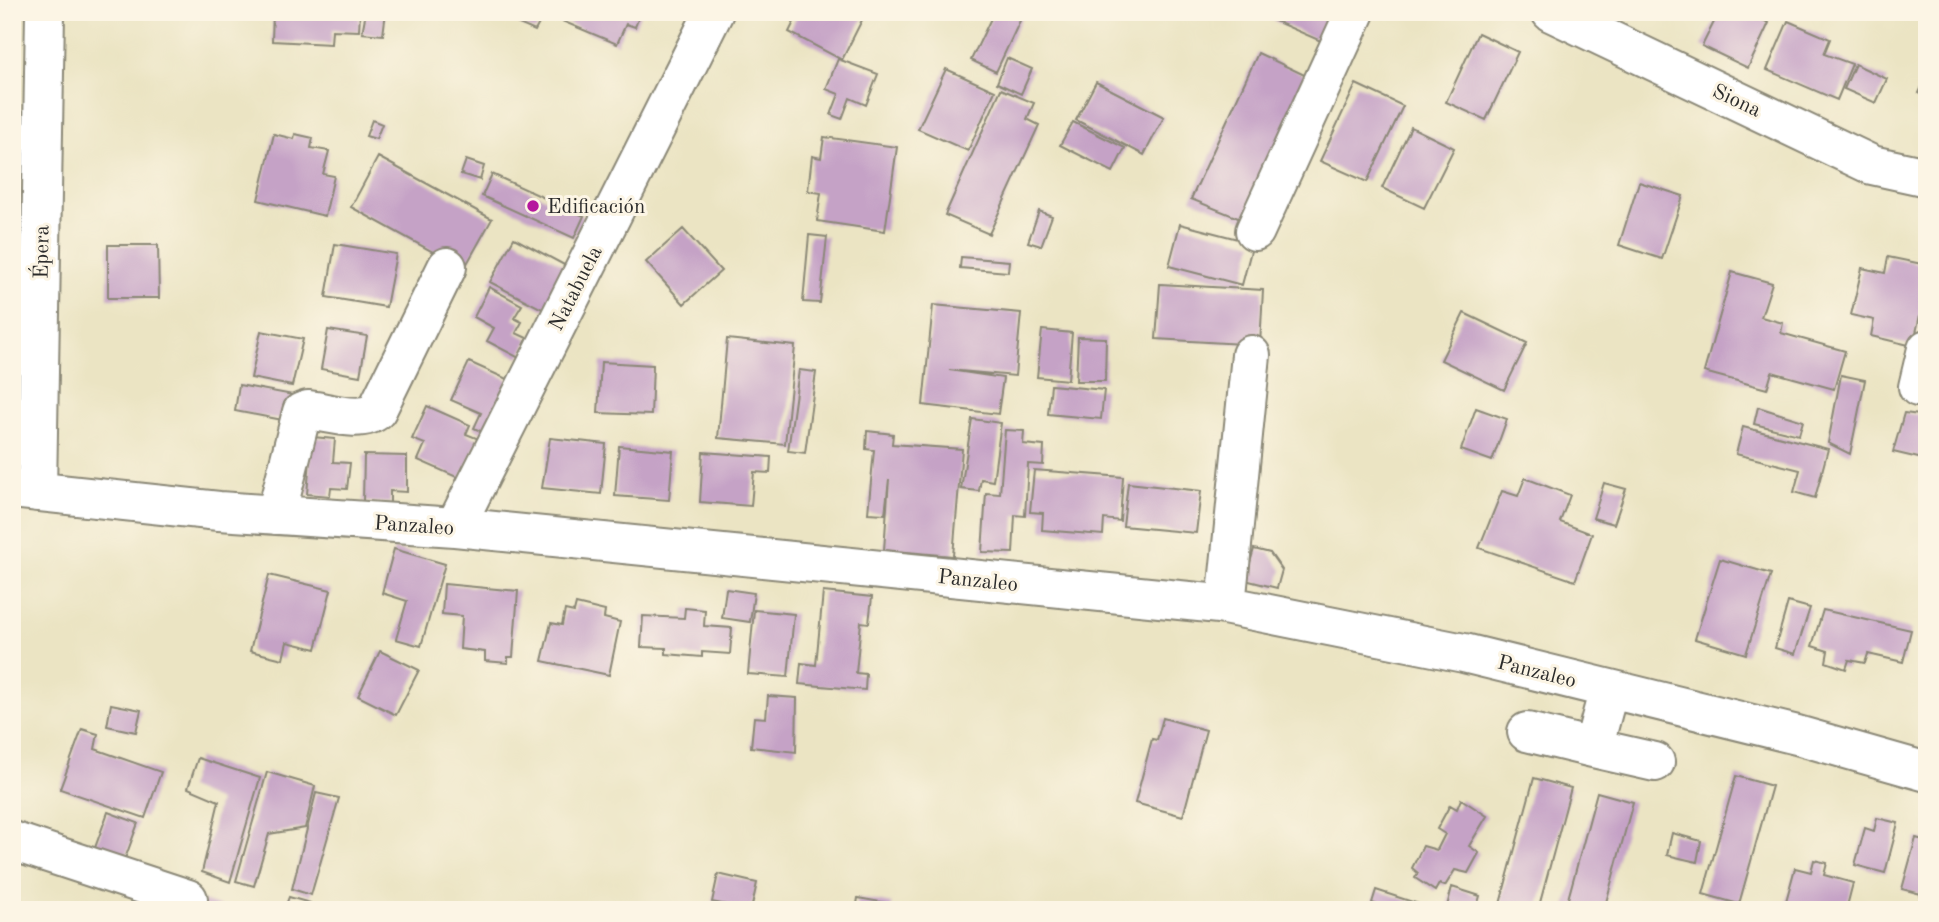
<svg xmlns="http://www.w3.org/2000/svg" width="1939" height="922" viewBox="0 0 1939 922" font-family="'Old Standard TT',serif">
<style>
.building{fill:#c5a2c6}
.lines{fill:none;stroke-linecap:round;stroke-linejoin:round}
.minor-casing{stroke:#8b8877;stroke-width:42}
.minor{stroke:#fff;stroke-width:38}
.poi-dot{fill:#b5179e;stroke:#fcf5e5;stroke-width:2.5}
.labels{text-anchor:middle;stroke-width:6;stroke-linejoin:round;paint-order:stroke}
.street-label{font-size:21px;fill:#2b2b2b;stroke:#fcf5e5}
.poi-label{font-size:21px;fill:#2b2b2b;stroke:#fcf5e5;text-anchor:start}
</style>
<rect width="100%" height="100%" fill="#fcf5e5"/>
<filter id="ink" filterUnits="userSpaceOnUse"><feTurbulence type="fractalNoise" baseFrequency=".0143" numOctaves="2"/><feDisplacementMap in="SourceGraphic" scale="14" xChannelSelector="R" yChannelSelector="G"/><feConvolveMatrix kernelMatrix="1 2 1 2 8 2 1 2 1" color-interpolation-filters="sRGB"/></filter>
<filter id="wash" filterUnits="userSpaceOnUse"><feTurbulence type="fractalNoise" baseFrequency=".00686" numOctaves="4" result="noise"/><feDisplacementMap in="SourceGraphic" scale="28" xChannelSelector="R" yChannelSelector="G"/><feGaussianBlur stdDeviation="1.57" result="paint"/><feColorMatrix in="noise" values="0 0 0 0 0 0 0 0 0 0 0 0 0 0 0 0 0 1.4 0 .05"/><feComposite in="paint" operator="in"/></filter>
<g filter="url(#wash)">
<rect width="100%" height="100%" fill="#ebe4c3"/>
<g id="blocks">
<path class="building" d="M273 12H360L359 31 332 30 331 44 272 41Z
M366 12H386L383 35 362 33Z
M505 12H534L543 16 535 31 503 17Z
M566 12H641L635 27 626 24 617 44 562 21Z
M799 12H866L842 60 789 32Z
M994 12H1024L996 72 971 60Z
M1271 12H1337L1323 42 1268 18Z
M1719 12H1746L1769 23 1748 68 1702 46Z
M1788 21 1830 39 1824 54 1852 64 1837 100 1767 70Z
M1478 33 1518 52 1486 120 1446 102Z
M1258 53 1315 80 1248 222 1191 199Z
M1007 58 1032 69 1021 94 997 83Z
M838 59 878 74 866 105 850 98 842 119 831 115 839 94 826 89Z
M1855 64 1887 79 1876 103 1844 89Z
M946 69 995 91 968 151 918 129Z
M1927 76V97L1919 93Z
M1096 82 1164 117 1144 155 1076 120Z
M1356 84 1403 106 1367 182 1320 161Z
M1001 89 1034 103 1027 119 1039 125 989 234 945 215Z
M372 120 382 124 376 139 366 136Z
M1073 122 1125 148 1113 172 1060 145Z
M1411 127 1454 148 1424 208 1382 188Z
M274 134 294 139 295 134 313 138 311 148 329 151 323 174 334 176 325 216 258 200Z
M824 137 897 147 885 231 817 221 821 193 808 191 812 156 821 158Z
M378 157 492 219 464 269 351 207Z
M466 160 484 166 480 180 461 174Z
M492 174 584 216 574 238 482 196Z
M1639 182 1683 196 1662 259 1619 245Z
M1039 211 1052 216 1041 246 1028 242Z
M12 220 34 221 33 243H12Z
M1180 224 1253 243 1242 285 1169 266Z
M683 229 721 271 684 304 646 262Z
M809 235 827 237 820 303 803 302Z
M514 238 568 267 544 310 490 282Z
M335 244 396 254 386 307 326 297Z
M108 245H158L159 298H108Z
M961 257 1009 261 1008 272 960 268Z
M1888 257 1927 265V284L1913 346 1871 336 1874 320 1851 315 1862 268 1885 273Z
M1732 272 1772 283 1761 317 1783 323 1781 333 1845 351 1834 389 1772 372 1767 389 1704 372Z
M1160 284 1263 290 1260 345 1156 339Z
M489 287 522 305 514 318 522 322 516 333 529 339 519 358 487 341 494 328 474 317Z
M12 303H18V340H12Z
M933 305 1021 313 1015 376 949 370 1003 378 998 414 923 405Z
M1464 313 1527 343 1504 390 1441 360Z
M328 330 367 336 360 376 321 369Z
M1042 330 1072 333 1068 380 1037 377Z
M261 331 303 339 292 386 251 378Z
M1078 337 1106 338 1105 381H1076Z
M727 339 795 346 785 444 718 438Z
M469 362 509 380 484 433 474 428 481 413 451 400Z
M601 362 653 365 651 415 598 413Z
M799 370 816 372 805 453 788 451Z
M1841 375 1865 380 1850 454 1828 443Z
M239 385 293 395 288 421 235 411Z
M1051 385 1104 390 1101 419 1048 414Z
M12 404 20 406 19 456H12Z
M427 406 470 425 466 434 479 439 461 479 418 460 425 444 412 439Z
M1758 407 1803 421 1799 435 1754 424Z
M1476 408 1507 419 1492 461 1461 450Z
M1904 413 1927 416V460L1893 452Z
M972 419 1001 423 993 481 981 479 979 491 961 489Z
M1743 427 1828 449 1815 498 1794 492 1800 470 1736 454Z
M1005 430 1024 431 1023 444 1044 446 1043 465 1028 464 1025 516 1015 515 1013 553 982 552 986 493 1000 494Z
M867 431 893 434 892 444 962 449 953 556 884 550 889 479 885 514 868 513 874 450 866 449Z
M312 437 335 439 333 462 350 463 347 489 331 488 330 496 307 494Z
M550 438 606 444 601 494 542 488Z
M619 446 673 451 669 500 615 496Z
M703 452 771 457 770 473 754 472 751 506 700 502Z
M364 455 407 456V492L390 491V503L363 502Z
M1034 470 1123 477 1120 521 1104 519 1103 535 1042 530 1043 513 1030 512Z
M1525 478 1570 495 1560 522 1592 534 1575 581 1479 548 1502 491 1518 496Z
M1128 483 1201 491 1196 533 1123 526Z
M1604 483 1626 489 1614 524 1593 518Z
M394 549 445 564 421 646 396 639 407 601 382 593Z
M1254 549 1270 553 1282 570 1277 588 1245 580Z
M1720 559 1771 574 1746 654 1695 639Z
M269 575 331 590 316 649 287 642 283 659 250 651Z
M444 584 518 591 513 657H508V663L485 661V652L460 649 462 616 442 614Z
M726 589 754 593 750 622 722 618Z
M823 592 872 597 869 623 861 622 856 673 866 674 865 690 799 684 801 663 816 665Z
M1788 602 1810 608 1795 654 1775 648Z
M576 604 605 611 604 618 620 622 609 675 542 661 551 623 562 625 565 610 574 612Z
M685 608 705 610 704 626 732 628 730 654 702 652V657L666 654V648L641 647 643 616 684 618Z
M754 610 794 614 788 677 748 674Z
M1823 610 1911 630 1903 662 1868 654 1865 663 1849 660 1846 669 1826 662 1828 651 1812 646Z
M380 651 419 670 396 715 358 696Z
M768 696 797 698 796 752 751 747 754 717 766 718Z
M111 704 141 710 136 732 107 726Z
M1163 718 1206 730 1183 816 1135 803 1152 739 1157 740Z
M82 729 98 734 95 749 161 772 145 818 60 789Z
M198 758 260 778 230 882 202 872 219 801 188 788Z
M267 772 315 786 305 828 269 834 254 886 236 881Z
M1736 776 1772 786 1739 904 1703 894Z
M1534 778 1571 788 1538 910H1522L1500 904Z
M1597 792 1633 802 1604 910H1565Z
M316 793 339 798 311 895 292 889Z
M1461 799 1487 816 1469 846 1479 853 1468 873 1455 870 1445 886 1439 884 1435 891 1415 878 1418 873 1412 868 1423 846 1437 850 1445 834 1437 829 1450 805 1457 809Z
M108 812 138 823 122 867 92 856Z
M1877 818 1898 823 1885 873 1855 865 1865 828 1874 831Z
M1672 833 1701 841 1697 862 1667 855Z
M1916 838 1927 841V901L1920 899 1921 894 1902 889Z
M1814 860 1827 863 1824 875 1853 883 1846 910H1791L1785 905 1795 868 1811 872Z
M718 874 757 883 751 910 712 902Z
M1452 887 1480 896 1476 910H1446Z
M1376 890 1434 909V910H1391L1372 903Z
M289 897 310 903 308 910H284Z
M858 898 892 904 891 910H856Z
M203 901 228 909V910H200Z"/>
</g>
</g>
<g filter="url(#ink)">
<use href="#blocks" fill-opacity="0" stroke="#8b8877" stroke-width="2"/>
<g class="lines">
<defs>
<path id="minor" d="M1551 12 1872 165 1927 177
M1255 231 1355 12
M1918 387 1927 349
M12 489 219 511 455 527 1219 604 1464 653 1797 735 1927 772
M37 492 45 12
M276 515 302 412 308 410C327 412 362 424 377 410L447 267
M455 527 714 12
M1226 605 1251 355
M1527 732 1593 748 1609 689
M1593 748 1655 762
M12 841 188 899"/>
</defs>
<use href="#minor" class="minor-casing"/>
<use href="#minor" class="minor"/>
</g>
</g>
<circle class="poi-dot" cx="533" cy="206" r="7"/>
<g class="labels">
<g class="street-label">
<text transform="translate(1737 100) rotate(25)" y="7">Siona</text>
<text transform="translate(41 252) rotate(-89)" y="7">Épera</text>
<text transform="translate(575 288) rotate(-63)" y="7">Natabuela</text>
<text transform="translate(414 525) rotate(4)" y="7">Panzaleo</text>
<text transform="translate(978 580) rotate(6)" y="7">Panzaleo</text>
<text transform="translate(1537 671) rotate(14)" y="7">Panzaleo</text>
</g>
<g class="poi-label">
<text x="547" y="213">Edificación</text>
</g>
</g>
<rect width="1939" height="922" fill="none" stroke="#fcf5e5" stroke-width="42"/>
</svg>
